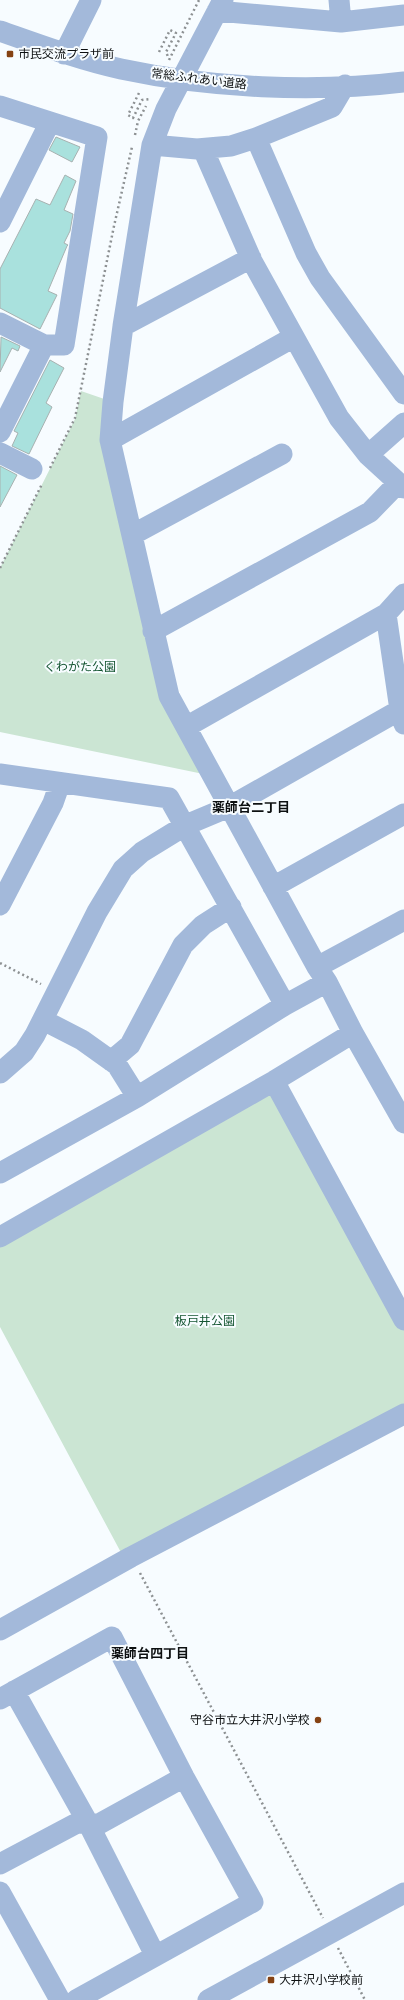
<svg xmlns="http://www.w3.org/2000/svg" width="404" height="2000" viewBox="0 0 404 2000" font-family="'Space Grotesk','Noto Sans JP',sans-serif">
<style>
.green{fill:#cbe5d3}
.building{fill:#a9e1dd;stroke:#a7b1b0}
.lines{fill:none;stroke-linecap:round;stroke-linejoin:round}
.path{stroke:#8d9193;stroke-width:2.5;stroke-dasharray:2 3;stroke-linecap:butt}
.minor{stroke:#a3b9da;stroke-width:21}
.poi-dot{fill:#854213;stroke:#f7fcff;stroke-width:1.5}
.labels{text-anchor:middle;stroke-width:4;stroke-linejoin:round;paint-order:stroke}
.poi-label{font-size:12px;fill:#0d1011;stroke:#f7fcff;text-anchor:start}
.street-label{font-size:12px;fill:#0d1011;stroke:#f7fcff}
.park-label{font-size:12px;fill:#145532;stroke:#f7fcff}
.neighbourhood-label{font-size:13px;font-weight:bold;fill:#0d1011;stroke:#f7fcff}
</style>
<rect width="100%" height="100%" fill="#f7fcff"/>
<path class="green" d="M81 391 113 402 153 631 213 776 0 732V568L75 419Z
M274 1081 404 1320V1414L125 1560 0 1327V1237Z"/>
<path class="building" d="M56 137 80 147 72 162 49 150Z
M65 175 76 181 64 210 73 214 70 231 64 243 68 245 67 246 48 291 57 295 40 329 0 308V269L36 199 50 205Z
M1 337 20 346 18 351 12 348 0 372Z
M50 360 64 368 46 403 52 407 29 454 12 446 18 433 14 431Z
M0 466 17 475 0 507Z"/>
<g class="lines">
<path class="path" d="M159 52 170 30 176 33 166 52 169 59
M169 60 199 0
M139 93 128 115 133 118 142 100 150 99
M135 135 138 121 146 106
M50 468 75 418 114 226 132 147
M0 568 42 484
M0 963 41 984
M140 1573 323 1918
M338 1948 365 2000"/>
<path class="minor" d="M223 0 166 109 152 145 123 326 113 402 110 440 169 696 317 967 327 982 353 1033 404 1123
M339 0 341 22
M217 11 341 22 404 15
M0 31C40 45 80 60 121 69 210 88 314 93 404 82
M64 54 91 0
M0 106 97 137 64 345H44L0 323
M256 138 306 253 320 278 404 394
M152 145 197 149 231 146 256 138 332 107 345 85
M203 149 252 261 339 418 368 455 404 488
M0 222 50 122
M123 326 251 258
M0 432 44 345
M110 440 294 337
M0 453 32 469
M368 455 404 423
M132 535 282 454
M153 631 370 512 398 483
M404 724 400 710 386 614 404 594
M186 727 386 614
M0 774 169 798 285 1005
M273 887 404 814
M0 905 53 803 60 783
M317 967 404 920
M43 1020 82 1040 117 1065 137 1097
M111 1061 130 1045 183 945 203 925 231 907
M0 1073 24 1052 35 1035 97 912 123 869 142 852 186 825 229 807 400 710
M274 1081 404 1320
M0 1173 137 1097 285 1005 327 982
M0 1237 274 1081 353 1033
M0 1630 131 1557 404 1414
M14 1691 88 1823 155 1955
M0 1699 112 1637 184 1777 253 1902 76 2000
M0 1864 77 1823 99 1824 184 1777
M0 1892 60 2000
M208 2000 404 1893"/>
</g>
<g class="poi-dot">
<rect x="6" y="50" width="8" height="8" rx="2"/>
<circle cx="318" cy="1720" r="4"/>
<rect x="267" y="1976" width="8" height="8" rx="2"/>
</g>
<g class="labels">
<g class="poi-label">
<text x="18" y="58">市民交流プラザ前</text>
<text x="310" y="1724" text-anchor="end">守谷市立大井沢小学校</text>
<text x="279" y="1984">大井沢小学校前</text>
</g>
<g class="street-label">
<text transform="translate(199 79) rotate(7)" y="4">常総ふれあい道路</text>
</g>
<g class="park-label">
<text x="80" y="671">くわがた公園</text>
<text x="205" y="1325">板戸井公園</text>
</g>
<g class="neighbourhood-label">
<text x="251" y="812">薬師台二丁目</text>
<text x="150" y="1658">薬師台四丁目</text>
</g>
</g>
</svg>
